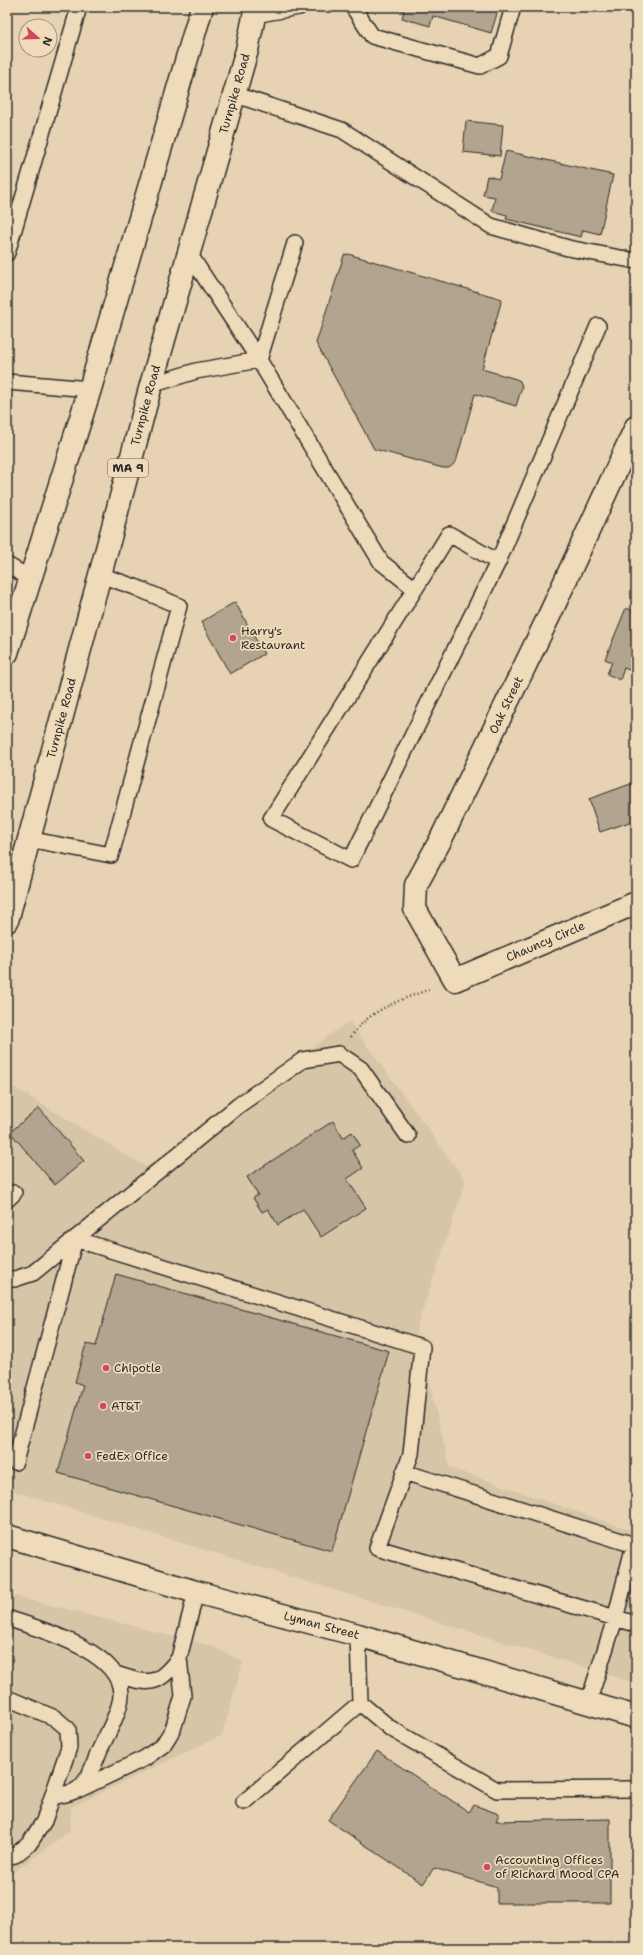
<svg xmlns="http://www.w3.org/2000/svg" width="643" height="1955" viewBox="0 0 643 1955" font-family="'Shantell Sans',sans-serif">
<style>
.built{fill:#d7c5a8}
.building{fill:#b2a48e;stroke:#2b2b2b}
.lines{fill:none;stroke-linecap:round;stroke-linejoin:round}
.lane-casing{stroke:#2b2b2b;stroke-width:18}
.street-casing{stroke:#2b2b2b;stroke-width:25}
.secondary-casing{stroke:#2b2b2b;stroke-width:25}
.highway-casing{stroke:#2b2b2b;stroke-width:25}
.path{stroke:#2b2b2b;stroke-width:2.5;stroke-dasharray:1 3;stroke-linecap:butt}
.lane{stroke:#efdab9;stroke-width:15}
.street{stroke:#efdab9;stroke-width:22}
.secondary{stroke:#efdab9;stroke-width:22}
.highway{stroke:#efdab9;stroke-width:22}
.poi-dot{fill:#d1495b;stroke:#efdab9;stroke-width:1.5}
.labels{text-anchor:middle;stroke-width:3.5;stroke-linejoin:round;paint-order:stroke}
.shield{fill:#efdab9;stroke:#666056;stroke-width:1}
.shield-label{font-size:11px;font-weight:bold;fill:#2b2b2b}
.street-label{font-size:12px;fill:#2b2b2b;stroke:#efdab9}
.poi-label{font-size:12px;fill:#2b2b2b;stroke:#efdab9;text-anchor:start}
</style>
<rect width="100%" height="100%" fill="#e7d3b3"/>
<filter id="ink" filterUnits="userSpaceOnUse"><feTurbulence type="fractalNoise" baseFrequency=".025" numOctaves="2"/><feDisplacementMap in="SourceGraphic" scale="8" xChannelSelector="R" yChannelSelector="G"/><feConvolveMatrix kernelMatrix="1 2 1 2 8 2 1 2 1" color-interpolation-filters="sRGB"/></filter>
<g filter="url(#ink)">
<path class="built" d="M349 1021 466 1181 416 1330 450 1468 636 1532V1683L7 1489V1083L146 1167Z
M7 1594 215 1647 243 1662 222 1735 71 1807 70 1831 7 1877Z"/>
<path class="building" d="M391 7H499L491 33 433 16 430 26 402 18 404 11Z
M466 121 503 125 500 156 463 152Z
M506 151 613 175 600 234 583 230 581 237 506 219 507 215 492 211 495 197 483 195 487 176 499 179Z
M348 254 502 299 482 369 516 379 520 381 522 387 516 406 475 394 456 462 449 468H443L374 449 316 343 344 255Z
M235 602 264 654 230 674 201 622Z
M626 608 636 612V673L624 668 620 680 607 674 612 662 605 659Z
M636 782V820L600 832 589 799Z
M39 1108 84 1161 55 1185 10 1132Z
M333 1121 343 1138 352 1132 360 1145 352 1150 363 1168 347 1179 366 1208 321 1237 303 1209 278 1225 268 1209 262 1212 253 1198 258 1195 247 1177Z
M116 1274 389 1351 332 1551 58 1473 83 1385 75 1382 86 1344 96 1346Z
M377 1751 469 1812 474 1805 499 1814 496 1821 610 1819V1903H497V1887L434 1868 423 1884 328 1820Z"/>
<g class="lines">
<defs>
<path id="lane" d="M353 7 372 36 480 66 499 56 513 7
M254 15 299 7
M233 94 342 130 491 226 568 248 636 261
M295 243 259 360 381 562 415 589 271 819 351 860 498 562 598 326
M7 253 79 7
M7 382 90 389
M151 385 196 371 259 360 188 252
M7 565 30 578
M415 589 449 534 498 562
M28 839 111 855 179 606 135 587 100 575
M7 1200 14 1193
M7 1279H15L33 1273 239 1105 303 1060 339 1054 361 1069 408 1136
M15 1462 75 1239 422 1347 411 1454 377 1548 636 1624
M404 1472 634 1545 615 1619 588 1703
M7 1618C39 1629 120 1651 121 1693 122 1707 108 1733 101 1747 95 1760 90 1780 78 1789 72 1794 59 1795 52 1797
M358 1635 360 1703 390 1728 497 1790 636 1789
M116 1674C149 1685 157 1687 179 1658
M7 1698 55 1718 68 1729 69 1747 44 1821 29 1844 15 1855 7 1857
M78 1790 145 1758 163 1745 173 1729 183 1696 179 1658 196 1592
M244 1802 360 1703"/>
<g id="street">
<path id="s1" d="M636 427 550 614 440 841 416 885 415 909 455 980 636 903"/>
</g>
<g id="secondary">
<path id="s2" d="M7 1536 196 1592 358 1635 636 1717"/>
</g>
<g id="highway">
<path d="M7 653 90 389 202 7"/>
<path id="s3" d="M7 921 151 385 247 50 256 7"/>
</g>
</defs>
<use href="#lane" class="lane-casing"/>
<use href="#street" class="street-casing"/>
<use href="#secondary" class="secondary-casing"/>
<use href="#highway" class="highway-casing"/>
<path class="path" d="M351 1037C369 1009 401 1000 430 989"/>
<use href="#lane" class="lane"/>
<use href="#street" class="street"/>
<use href="#secondary" class="secondary"/>
<use href="#highway" class="highway"/>
</g>
</g>
<g class="poi-dot">
<circle cx="233" cy="638" r="4"/>
<circle cx="106" cy="1368" r="4"/>
<circle cx="103" cy="1406" r="4"/>
<circle cx="88" cy="1456" r="4"/>
<circle cx="487" cy="1867" r="4"/>
</g>
<g class="labels">
<rect class="shield" x="108" y="459" width="40" height="18" rx="3"/>
<g class="shield-label">
<text x="128" y="472">MA 9</text>
</g>
<g class="street-label">
<text dy="4" stroke="none"><textPath href="#s3" startOffset="858">Turnpike Road</textPath></text>
<text dy="4" stroke="none"><textPath href="#s3" startOffset="534">Turnpike Road</textPath></text>
<text transform="translate(506 705) rotate(-64)" y="4">Oak Street</text>
<text dy="4" stroke="none"><textPath href="#s3" startOffset="210">Turnpike Road</textPath></text>
<text dy="4" stroke="none"><textPath href="#s1" startOffset="712">Chauncy Circle</textPath></text>
<text dy="4" stroke="none"><textPath href="#s2" startOffset="327">Lyman Street</textPath></text>
</g>
<g class="poi-label">
<text x="241" y="635">Harry's<tspan x="241" dy="14">Restaurant</tspan></text>
<text x="114" y="1372">Chipotle</text>
<text x="111" y="1410">AT&amp;T</text>
<text x="96" y="1460">FedEx Office</text>
<text x="495" y="1864">Accounting Offices<tspan x="495" dy="14">of Richard Mood CPA</tspan></text>
</g>
</g>
<rect width="643" height="1955" fill="none" stroke="#efdab9" stroke-width="24"/>
<rect x="12" y="12" width="619" height="1931" fill="none" stroke="#2b2b2b" stroke-width="1.5" filter="url(#ink)"/>
<g transform="translate(38 38) rotate(110)"><circle r="19" fill="#efdab9" stroke="#a19480"/>
<path d="M0-3L7 15L0 10L-7 15Z" fill="#d1495b"/>
<text y="-6" font-size="11" font-weight="bold" text-anchor="middle" fill="#2b2b2b">N</text>
</g>
</svg>
